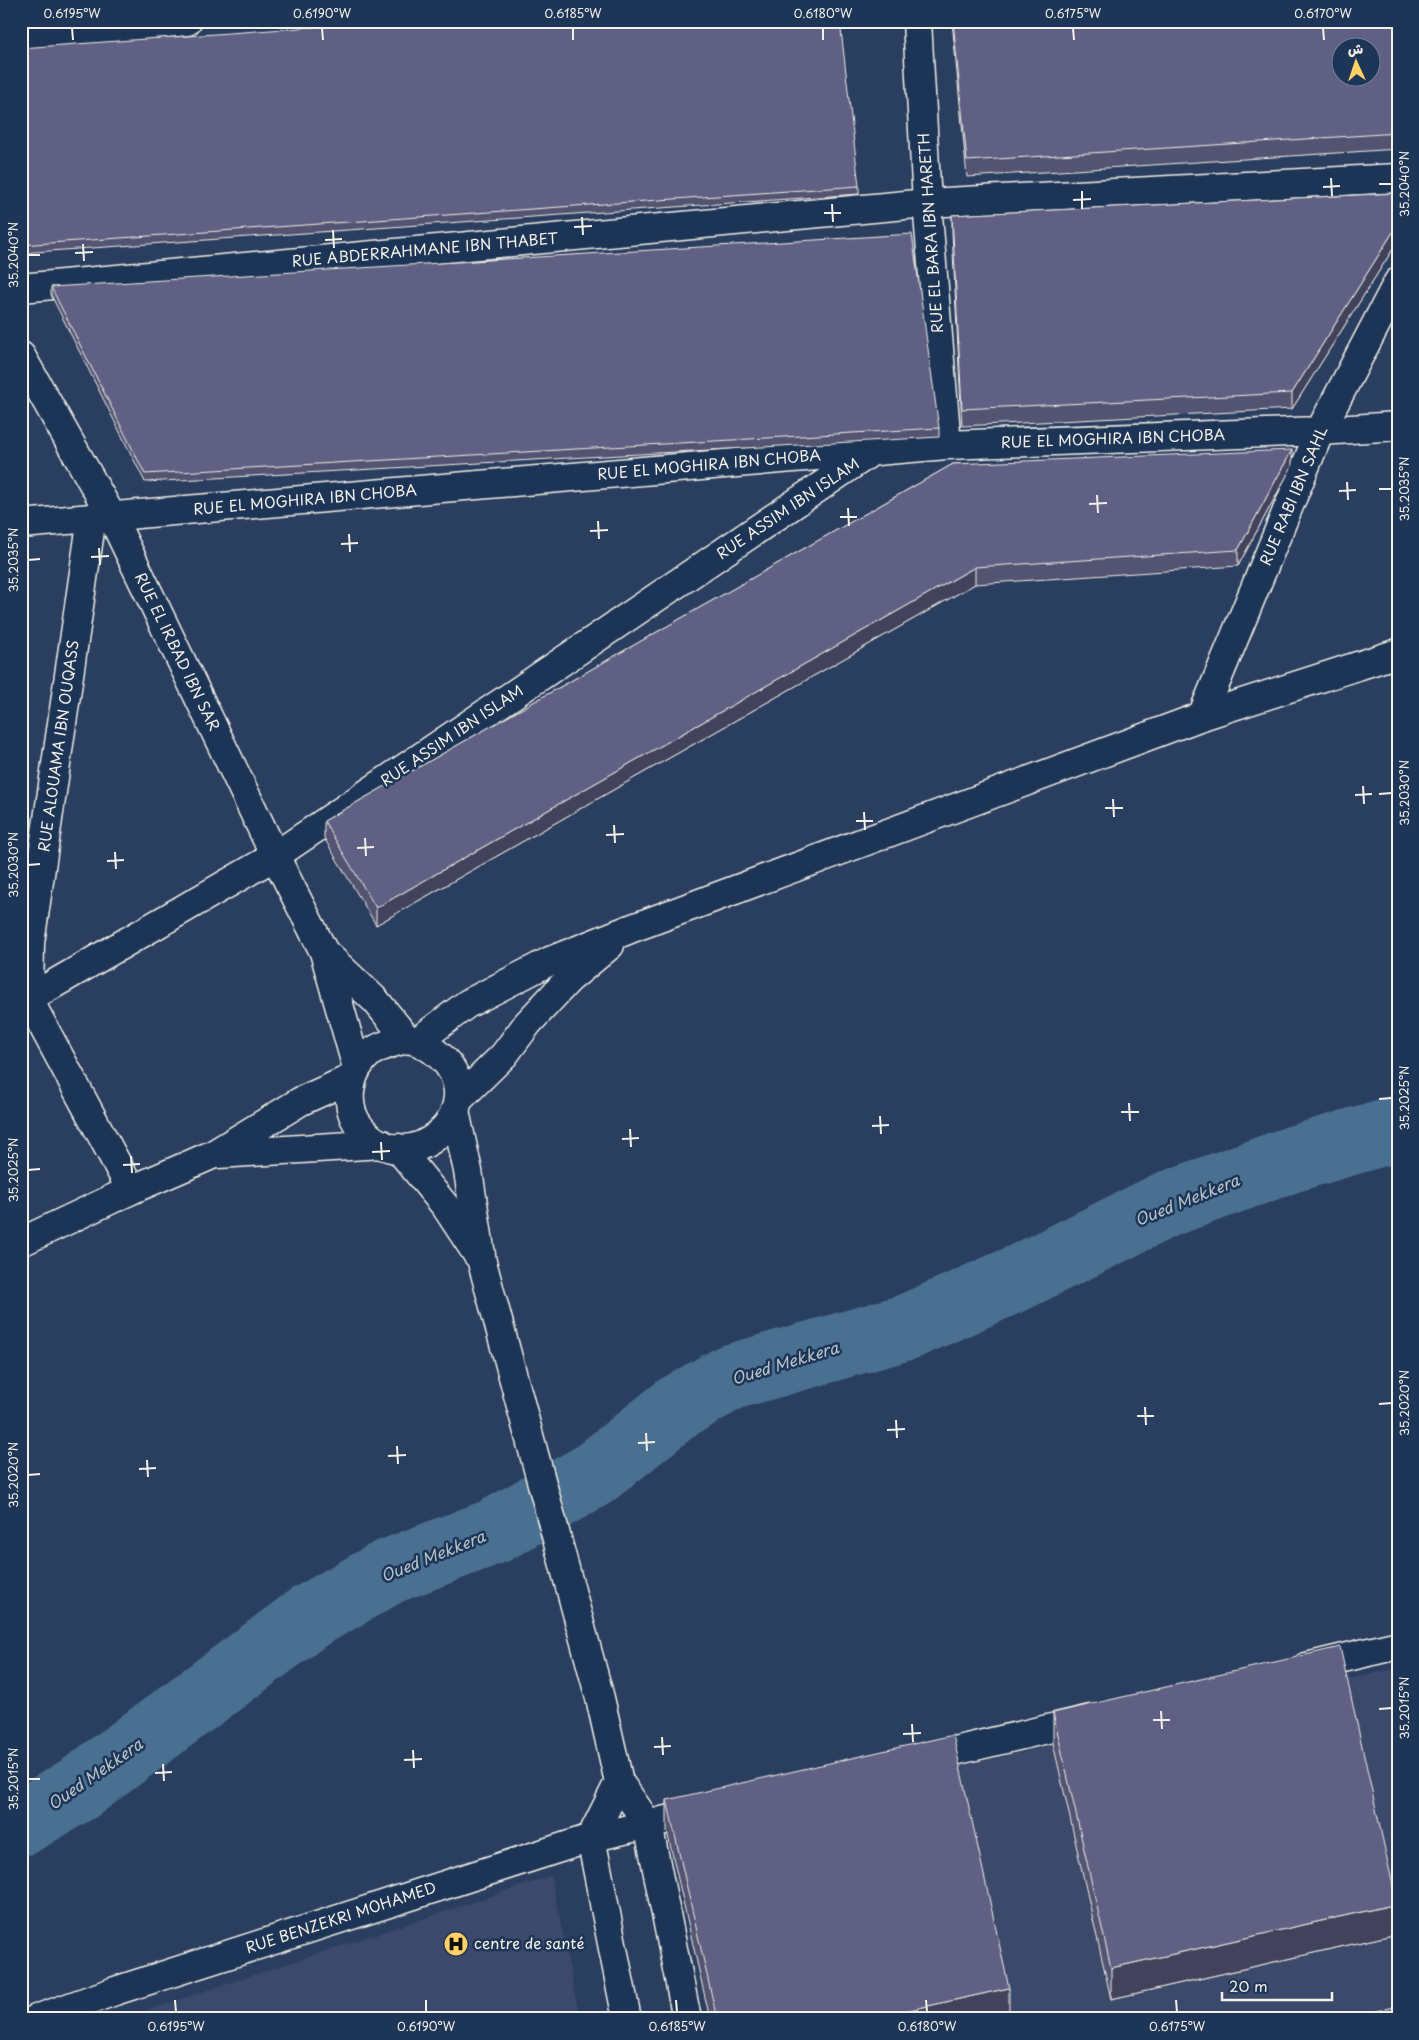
<svg xmlns="http://www.w3.org/2000/svg" width="1419" height="2040" viewBox="0 0 1419 2040" font-family="'Playpen Sans','Playpen Sans Arabic',sans-serif">
<style>
.built{fill:#3a486b}
.lines{fill:none;stroke-linecap:round;stroke-linejoin:round}
.river{stroke:#486f90;stroke-width:66}
.minor-casing{stroke:#f4f1e8;stroke-width:31}
.tertiary-casing{stroke:#f4f1e8;stroke-width:31}
.secondary-casing{stroke:#f4f1e8;stroke-width:31}
.minor{stroke:#1d3557;stroke-width:28}
.tertiary{stroke:#1d3557;stroke-width:28}
.secondary{stroke:#1d3557;stroke-width:28}
.wall{fill:#525372;stroke:#f4f1e8}
.shaded-wall{fill:#42435c;stroke:#f4f1e8}
.building{fill:#5f6084;stroke:#f4f1e8;fill-rule:evenodd}
.ticks{fill:none;stroke:#f4f1e8;stroke-width:2}
.labels{text-anchor:middle;stroke-width:5;stroke-linejoin:round;paint-order:stroke}
.street-label{font-size:15px;fill:#f4f1e8;stroke:#1d3557}
.poi-label{font-size:15px;fill:#f4f1e8;stroke:#1d3557;text-anchor:start}
.water-label{font-size:16px;font-style:italic;fill:#b8c4c9;stroke:#1d3557}
.neatline{fill:none;stroke:#f4f1e8;stroke-width:2}
.ticks-label{font-size:12px;text-anchor:middle;fill:#f4f1e8}
</style>
<rect width="100%" height="100%" fill="#2a3e60"/>
<filter id="ink" filterUnits="userSpaceOnUse"><feTurbulence type="fractalNoise" baseFrequency=".02" numOctaves="2"/><feDisplacementMap in="SourceGraphic" scale="10" xChannelSelector="R" yChannelSelector="G"/><feConvolveMatrix kernelMatrix="1 2 1 2 8 2 1 2 1" color-interpolation-filters="sRGB"/></filter>
<g filter="url(#ink)">
<path class="built" d="M1398 1668V2019H710L667 1831Z
M551 1876 580 2019H143L142 2012Z"/>
<g class="lines">
<path class="river" d="M21 1823 80 1788 309 1617 388 1572 495 1531 593 1475 678 1407 731 1377 907 1327 1018 1278 1165 1205 1293 1159 1398 1128"/>
<defs>
<path id="minor" d="M917 21 927 203 947 445
M21 288 927 203 1398 178
M92 517 30 943 29 1000 131 1190
M21 524 947 445 1320 431 1398 426
M1202 716 1320 431 1398 282
M21 1003 275 856 871 452
M1306 1667 1398 1645
M920 1759 1090 1719
M36 2019 115 1991 591 1838 703 1811"/>
<path id="tertiary" d="M21 37 187 21
M21 356 112 517 275 856 324 952 357 1068
M324 952 376 1001 407 1039
M455 1111 468 1171 482 1262 600 1698 619 1782 648 1824 687 2019
M398 1148 446 1207 477 1254
M619 1782 591 1838 627 2019"/>
<path id="secondary" d="M407 1039C420 1041 430 1047 440 1056 496 1106 409 1189 360 1127 342 1105 349 1069 371 1052 382 1045 395 1042 407 1039Z
M418 1041 467 1004 550 961 630 929 1202 716 1398 653
M458 1100 504 1055 528 1023 569 979 610 945
M218 1154 382 1144
M21 1242 131 1190 214 1154 301 1101 352 1078"/>
</defs>
<use href="#minor" class="minor-casing"/>
<use href="#tertiary" class="tertiary-casing"/>
<use href="#secondary" class="secondary-casing"/>
<use href="#minor" class="minor"/>
<use href="#tertiary" class="tertiary"/>
<use href="#secondary" class="secondary"/>
</g>
<path class="wall" d="M952 21H1398V149L967 177Z
M21 48 859 186V194L21 253Z
M1398 193V241L1292 409 962 426 952 232V215Z
M51 287 939 428V437L145 482 51 295Z
M953 464 1292 466 1238 566 975 584 376 925 324 838V821Z
M1053 1713 1397 1934 1111 1999 1053 1743Z
M667 1800 1009 2019H710L667 1831Z"/>
<path class="shaded-wall" d="M1398 224V241L1292 409V393Z
M1292 450V466L1238 566V550Z
M975 567V584L376 925V908Z
M1397 1904V1934L1111 1999V1968Z
M1009 1988V2019H869Z"/>
<path class="building" d="M396 21H840L859 186 21 245V48Z
M953 21H1398V133L967 161ZM1342 48H1372V78H1342Z
M1398 193V224L1292 393 962 409 952 215Z
M912 234 939 428 145 474 51 287Z
M1292 450 1238 550 975 567 376 908 324 821 953 464Z
M1340 1647 1397 1904 1111 1968 1053 1713Z
M953 1735 1009 1988 869 2019H717L667 1800Z
M1398 2006V2019H1342Z"/>
</g>
<path class="ticks" d="M72 28 73 40M322 28 323 40M573 28V40M823 28V40M1073 28 1074 40M1323 28 1324 40M1331 178 1332 196M1379 184H1392M1323 187 1340 186M1082 191V209M1073 200 1091 199M832 204 833 222M824 213H841M582 217 583 235M574 227 592 226M333 230 334 248M325 240 342 239M83 244 84 261M75 253 93 252M28 255H40M1347 482 1348 500M1379 489H1392M1339 491 1356 490M1097 495 1098 513M1089 504 1107 503M848 508 849 526M840 517H857M598 521 599 539M590 531 608 530M349 534 350 552M341 544 358 543M99 548 100 565M91 557 109 556M28 560 40 559M1363 786 1364 804M1379 794 1392 793M1355 795 1372 794M1113 799 1114 817M1105 808H1123M864 812 865 830M856 821H873M614 825 615 843M606 835 624 834M365 838 366 856M357 848 374 847M115 852 116 869M107 861 124 860M28 865 40 864M1379 1099 1392 1098M1129 1103 1130 1121M1121 1112H1139M880 1116 881 1134M872 1126 889 1125M630 1129 631 1147M622 1139 639 1138M381 1142 382 1160M372 1152 390 1151M131 1156 132 1173M123 1165 140 1164M28 1170 40 1169M1379 1404 1392 1403M1145 1407 1146 1425M1137 1416H1154M896 1420 897 1438M887 1430 905 1429M646 1433 647 1451M638 1443 655 1442M397 1446 398 1464M388 1456 406 1455M147 1460 148 1477M139 1469 156 1468M28 1475 40 1474M1379 1709 1392 1708M1161 1711 1162 1729M1153 1720H1170M912 1724 913 1742M903 1734 921 1733M662 1737 663 1755M654 1747 671 1746M413 1750 414 1768M404 1760 422 1759M163 1764 164 1781M155 1773 172 1772M28 1779H40M175 2000 176 2012M426 2000V2012M676 2000 677 2012M926 2000 927 2012M1176 2000 1177 2012"/>
<defs>
<symbol id="hospital-disc" viewBox="-11 -11 22 22"><circle r="9.5" fill="#ffd166" stroke="#1d3557"/><path d="M-5-5h3v3.5h4V-5h3V5h-3V1.5h-4V5h-3Z" fill="#111"/></symbol>
</defs>
<g fill-rule="evenodd">
<use href="#hospital-disc" x="442" y="1930" width="28" height="28"/>
</g>
<g class="labels">
<g class="street-label">
<text transform="translate(931 233) rotate(-94)" y="5">RUE EL BARA IBN HARETH</text>
<text transform="translate(425 250) rotate(-5)" y="5">RUE ABDERRAHMANE IBN THABET</text>
<text transform="translate(1113 439) rotate(-2)" y="5">RUE EL MOGHIRA IBN CHOBA</text>
<text transform="translate(709 465) rotate(-5)" y="5">RUE EL MOGHIRA IBN CHOBA</text>
<text transform="translate(1294 496) rotate(-67)" y="5">RUE RABI IBN SAHL</text>
<text transform="translate(305 500) rotate(-5)" y="5">RUE EL MOGHIRA IBN CHOBA</text>
<text transform="translate(788 509) rotate(-34)" y="5">RUE ASSIM IBN ISLAM</text>
<text transform="translate(177 652) rotate(64)" y="5">RUE EL IRBAD IBN SAR</text>
<text transform="translate(452 736) rotate(-34)" y="5">RUE ASSIM IBN ISLAM</text>
<text transform="translate(59 746) rotate(-82)" y="5">RUE ALOUAMA IBN OUQASS</text>
<text transform="translate(341 1918) rotate(-18)" y="5">RUE BENZEKRI MOHAMED</text>
</g>
<g class="poi-label">
<text x="474" y="1949">centre de santé</text>
</g>
<g class="water-label">
<text transform="translate(1187 1200) rotate(-22)" y="6">Oued Mekkera</text>
<text transform="translate(785 1363) rotate(-17)" y="6">Oued Mekkera</text>
<text transform="translate(433 1556) rotate(-22)" y="6">Oued Mekkera</text>
<text transform="translate(95 1774) rotate(-35)" y="6">Oued Mekkera</text>
</g>
</g>
<rect width="1419" height="2040" fill="none" stroke="#1d3557" stroke-width="55"/>
<g transform="translate(1356 62) rotate(357)"><circle r="24" fill="#1d3557" stroke="#738091"/>
<path d="M0-4L9 19L0 12L-9 19Z" fill="#ffd166"/>
<text y="-8" font-size="14" font-weight="bold" text-anchor="middle" fill="#f4f1e8">ش</text>
</g>
<path d="M1222 1992v8h110v-8" fill="none" stroke="#f4f1e8" stroke-width="2.5"/>
<text x="1229" y="1992" font-size="15" fill="#f4f1e8" stroke="#1d3557" stroke-width="4" paint-order="stroke">20 m</text>
<rect x="28" y="28" width="1364" height="1984" class="neatline"/>
<g class="ticks-label">
<text x="72" y="18">0.6195°W</text>
<text x="322" y="18">0.6190°W</text>
<text x="573" y="18">0.6185°W</text>
<text x="823" y="18">0.6180°W</text>
<text x="1073" y="18">0.6175°W</text>
<text x="1323" y="18">0.6170°W</text>
<text transform="translate(1405 184) rotate(-90)" y="4">35.2040°N</text>
<text transform="translate(14 255) rotate(-90)" y="4">35.2040°N</text>
<text transform="translate(1405 489) rotate(-90)" y="4">35.2035°N</text>
<text transform="translate(14 560) rotate(-90)" y="4">35.2035°N</text>
<text transform="translate(1405 793) rotate(-90)" y="4">35.2030°N</text>
<text transform="translate(14 865) rotate(-90)" y="4">35.2030°N</text>
<text transform="translate(1405 1098) rotate(-90)" y="4">35.2025°N</text>
<text transform="translate(14 1170) rotate(-90)" y="4">35.2025°N</text>
<text transform="translate(1405 1403) rotate(-90)" y="4">35.2020°N</text>
<text transform="translate(14 1475) rotate(-90)" y="4">35.2020°N</text>
<text transform="translate(1405 1708) rotate(-90)" y="4">35.2015°N</text>
<text transform="translate(14 1779) rotate(-90)" y="4">35.2015°N</text>
<text x="176" y="2031">0.6195°W</text>
<text x="426" y="2031">0.6190°W</text>
<text x="677" y="2031">0.6185°W</text>
<text x="927" y="2031">0.6180°W</text>
<text x="1177" y="2031">0.6175°W</text>
</g>
</svg>
